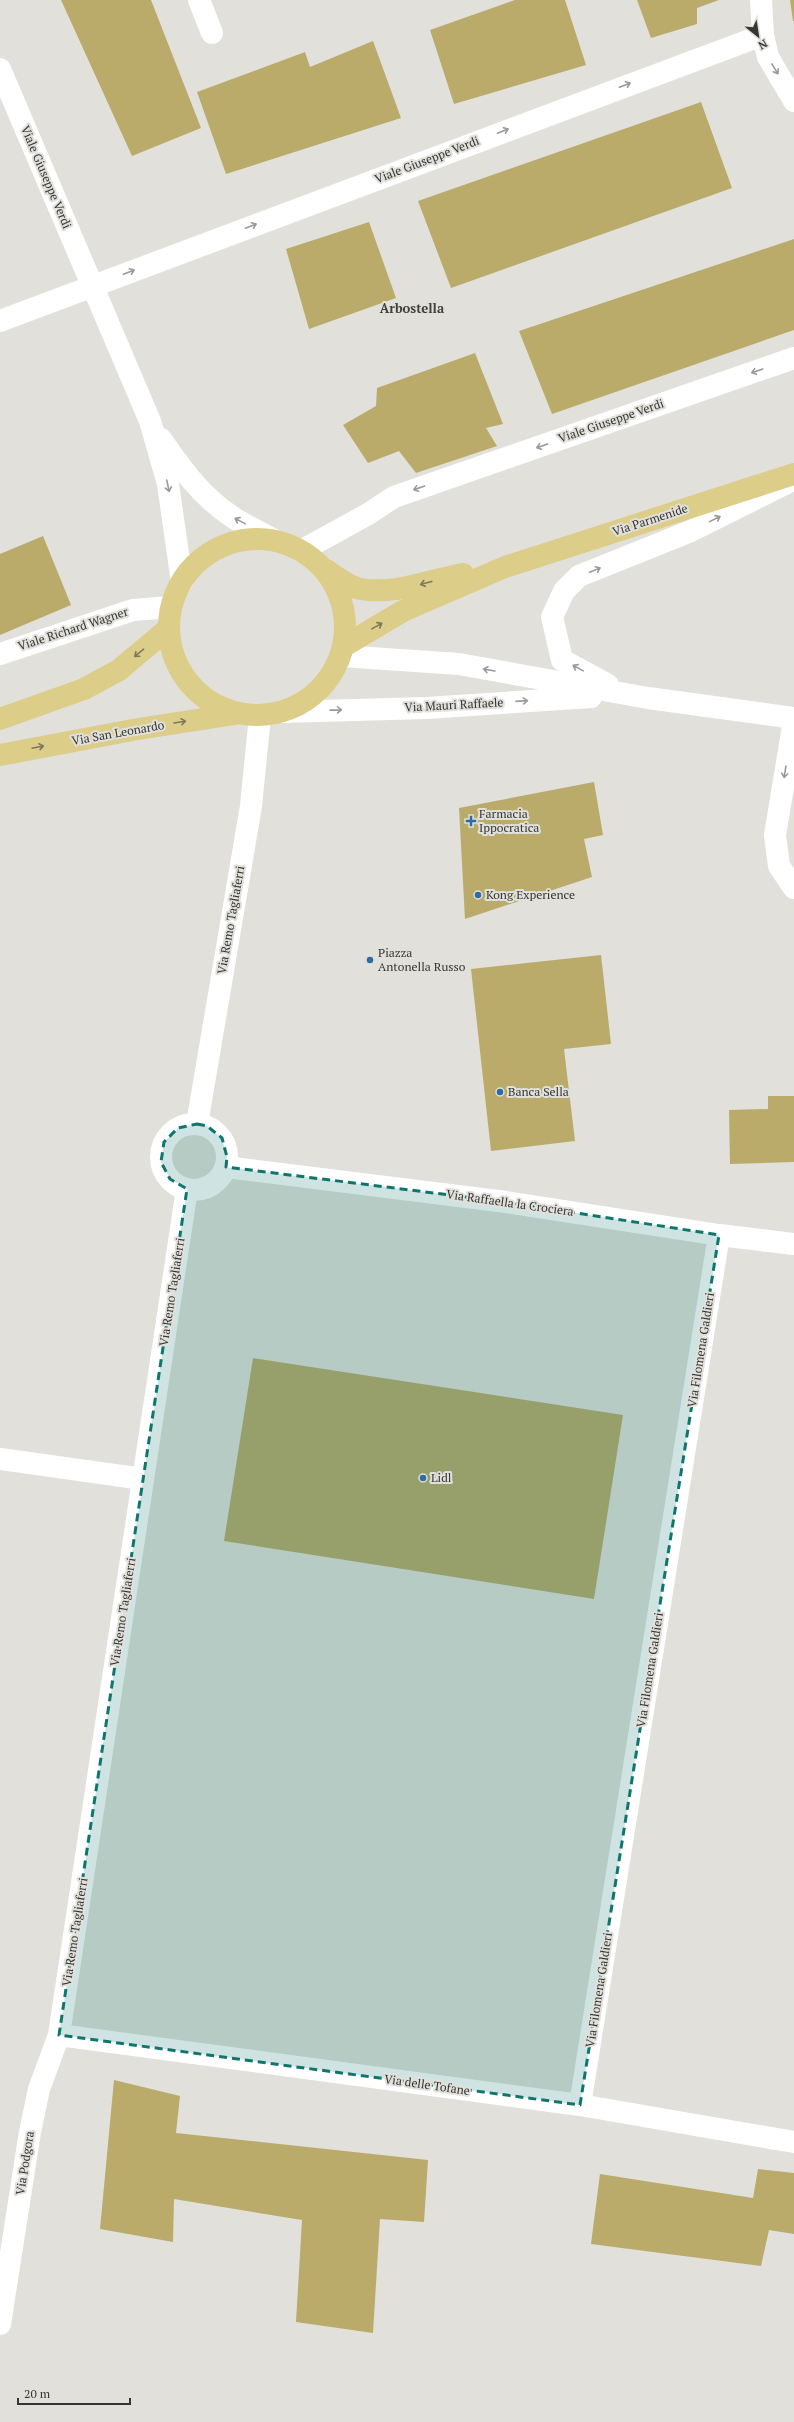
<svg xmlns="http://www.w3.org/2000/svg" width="794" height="2422" viewBox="0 0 794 2422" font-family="'PT Serif',serif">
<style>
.building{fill:#baab6b}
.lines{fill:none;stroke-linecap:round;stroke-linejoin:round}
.minor{stroke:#fff;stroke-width:22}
.major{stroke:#dccd88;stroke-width:22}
.oneway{stroke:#9a9a99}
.oneway2{stroke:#807959}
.marked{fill:#0f766e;fill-opacity:0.2;stroke:#0f766e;stroke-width:3;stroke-dasharray:8 5;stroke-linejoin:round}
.poi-dot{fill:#2c6da3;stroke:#e1e0db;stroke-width:1.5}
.labels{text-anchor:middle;stroke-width:4;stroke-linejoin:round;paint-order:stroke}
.street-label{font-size:12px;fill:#353533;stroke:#e1e0db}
.poi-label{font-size:12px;fill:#353533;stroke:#e1e0db;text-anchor:start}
.neighbourhood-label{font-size:13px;font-weight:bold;fill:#40403b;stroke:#e1e0db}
</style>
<rect width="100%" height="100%" fill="#e1e0db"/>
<path class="building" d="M61 0H151L201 128 132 156Z
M515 0H565L586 65 454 104 430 30Z
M637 0H719L697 8V24L651 38Z
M790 0H794V21H793Z
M373 41 401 118 226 174 197 92 305 52 310 67Z
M701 102 732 188 451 288 418 201Z
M369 222 396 298 309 329 286 249Z
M794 239V330L552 414 519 331Z
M475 353 503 424 486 428 497 446 416 473 399 451 368 463 343 425 376 406 377 388Z
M43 536 71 605 0 635V554Z
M594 782 603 835 584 839 592 877 465 919 459 808Z
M601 955 611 1044 564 1049 575 1141 491 1151 471 969Z
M768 1096H794V1162L730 1164 729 1110 768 1109Z
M253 1358 623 1415 594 1599 224 1541Z
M114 2080 180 2096 176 2133 428 2160 424 2222 380 2219 373 2333 296 2322 302 2220 174 2199 173 2242 100 2229Z
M758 2169 794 2173V2234L769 2230 761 2266 591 2244 600 2174 753 2198Z"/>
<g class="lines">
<path class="minor" d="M199 0 212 33
M761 0 763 35 768 57 794 101
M0 69 150 421 168 484 182 582
M0 321 763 35
M161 439C181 468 201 496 231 516 244 525 260 532 274 540
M301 551 368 514 394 497 794 358
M0 654 133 610 171 607
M341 656 459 664 648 698 794 718
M608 685 562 660 552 617 564 591 579 576 691 531 791 481
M283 712 426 708 591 697
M794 720 775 835 779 866 794 888
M197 1124 251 806 260 716
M161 1157a33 33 0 1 1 66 0a33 33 0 1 1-66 0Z
M226 1167 506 1202 719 1235 794 1244
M0 1459 143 1479
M59 2035 580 2105 794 2142
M580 2105 719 1235
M0 2324 30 2132 39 2089 59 2035 187 1189"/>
<path class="major" d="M169 627a88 88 0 1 1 176 0a88 88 0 1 1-176 0Z
M326 570C336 576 349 587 361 589 395 595 430 580 463 574
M344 646 403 611 505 567 794 474
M0 719 84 689 119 670 169 628
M0 755 138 729 235 714"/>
</g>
<defs><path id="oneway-shaft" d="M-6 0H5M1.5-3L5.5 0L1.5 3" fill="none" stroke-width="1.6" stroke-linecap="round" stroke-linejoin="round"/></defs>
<g class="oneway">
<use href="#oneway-shaft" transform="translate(775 69) rotate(58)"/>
<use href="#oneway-shaft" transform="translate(625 85) rotate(-21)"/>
<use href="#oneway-shaft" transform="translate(503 131) rotate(-21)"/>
<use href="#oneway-shaft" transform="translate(251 226) rotate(-21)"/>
<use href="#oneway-shaft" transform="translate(129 272) rotate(-21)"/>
<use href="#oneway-shaft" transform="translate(757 371) rotate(161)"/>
<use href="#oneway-shaft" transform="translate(542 446) rotate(161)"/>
<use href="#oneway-shaft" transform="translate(168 486) rotate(78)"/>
<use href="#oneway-shaft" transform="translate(419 488) rotate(161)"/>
<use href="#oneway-shaft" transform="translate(715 519) rotate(-26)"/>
<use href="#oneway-shaft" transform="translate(240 521) rotate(-151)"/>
<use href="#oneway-shaft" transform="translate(595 570) rotate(-22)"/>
<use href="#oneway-shaft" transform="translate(578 668) rotate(-151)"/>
<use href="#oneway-shaft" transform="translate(489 670) rotate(-170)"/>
<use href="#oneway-shaft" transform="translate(522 701) rotate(-4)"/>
<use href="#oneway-shaft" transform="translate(336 710) rotate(-1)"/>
<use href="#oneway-shaft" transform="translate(785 772) rotate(99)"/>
</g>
<g class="oneway2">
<use href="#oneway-shaft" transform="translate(426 583) rotate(165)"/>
<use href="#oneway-shaft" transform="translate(377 626) rotate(-29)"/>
<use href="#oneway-shaft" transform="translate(139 653) rotate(140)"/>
<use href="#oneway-shaft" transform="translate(180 722) rotate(-9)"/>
<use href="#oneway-shaft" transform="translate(38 747) rotate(-12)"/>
</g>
<path class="marked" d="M197 1124 207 1126 222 1138 227 1157 226 1167 506 1202 719 1235 580 2105 59 2035 187 1189 170 1179 161 1162 164 1142 178 1128Z"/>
<g class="poi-dot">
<path d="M469 815h4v4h4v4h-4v4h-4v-4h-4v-4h4z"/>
<circle cx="478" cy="895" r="4"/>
<circle cx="370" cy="960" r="4"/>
<circle cx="500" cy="1092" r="4"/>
<circle cx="423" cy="1478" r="4"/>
</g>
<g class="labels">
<g class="street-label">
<text transform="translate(427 160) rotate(-21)" y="4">Viale Giuseppe Verdi</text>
<text transform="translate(46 177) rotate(67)" y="4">Viale Giuseppe Verdi</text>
<text transform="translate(611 421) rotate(-19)" y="4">Viale Giuseppe Verdi</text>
<text transform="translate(650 520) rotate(-18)" y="4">Via Parmenide</text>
<text transform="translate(73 629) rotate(-18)" y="4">Viale Richard Wagner</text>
<text transform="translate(454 705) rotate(-3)" y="4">Via Mauri Raffaele</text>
<text transform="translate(118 733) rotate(-10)" y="4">Via San Leonardo</text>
<text transform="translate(231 920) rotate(-80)" y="4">Via Remo Tagliaferri</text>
<text transform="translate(510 1203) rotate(8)" y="4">Via Raffaella la Crociera</text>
<text transform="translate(172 1292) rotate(-81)" y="4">Via Remo Tagliaferri</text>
<text transform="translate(701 1350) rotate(-81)" y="4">Via Filomena Galdieri</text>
<text transform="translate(123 1612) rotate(-81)" y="4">Via Remo Tagliaferri</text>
<text transform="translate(650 1670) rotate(-81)" y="4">Via Filomena Galdieri</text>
<text transform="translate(75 1932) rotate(-81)" y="4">Via Remo Tagliaferri</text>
<text transform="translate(599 1990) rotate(-81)" y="4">Via Filomena Galdieri</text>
<text transform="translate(427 2085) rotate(8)" y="4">Via delle Tofane</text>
<text transform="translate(25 2163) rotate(-81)" y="4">Via Podgora</text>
</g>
<g class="poi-label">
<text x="479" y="818">Farmacia<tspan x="479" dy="14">Ippocratica</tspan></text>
<text x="486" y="899">Kong Experience</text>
<text x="378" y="957">Piazza<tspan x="378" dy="14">Antonella Russo</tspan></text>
<text x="508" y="1096">Banca Sella</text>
<text x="431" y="1482">Lidl</text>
</g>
<g class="neighbourhood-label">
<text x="412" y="313">Arbostella</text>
</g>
</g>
<g transform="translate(758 36) rotate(150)" stroke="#e1e0db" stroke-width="3" paint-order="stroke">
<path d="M0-3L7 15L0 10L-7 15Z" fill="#353533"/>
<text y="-6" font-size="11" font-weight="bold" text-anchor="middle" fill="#353533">N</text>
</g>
<path d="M18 2398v6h112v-6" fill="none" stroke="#353533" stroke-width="2"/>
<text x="24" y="2398" font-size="12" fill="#353533" stroke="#e1e0db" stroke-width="3" paint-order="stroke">20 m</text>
</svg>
